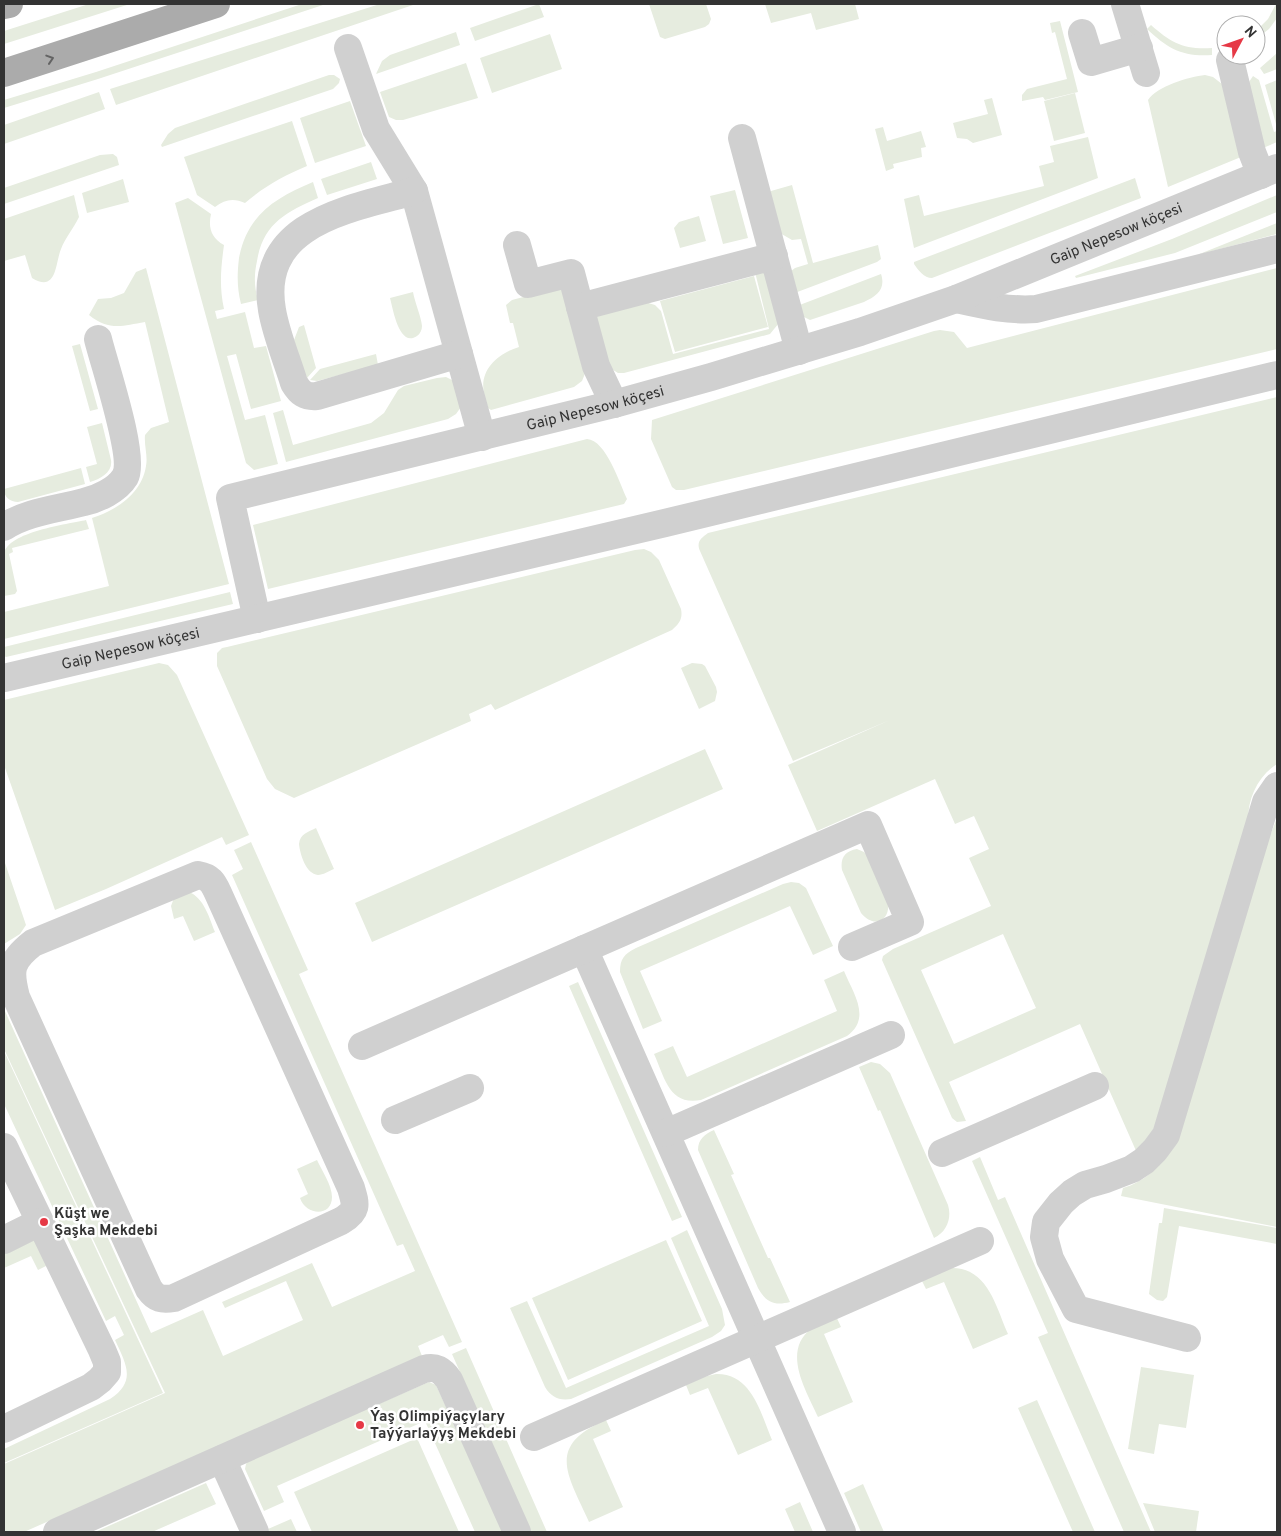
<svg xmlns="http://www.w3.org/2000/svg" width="1281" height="1536" viewBox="0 0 1281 1536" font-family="Overpass,sans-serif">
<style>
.green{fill:#e6ecdf;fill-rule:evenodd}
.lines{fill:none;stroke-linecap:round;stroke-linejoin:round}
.minor{stroke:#d0d0d0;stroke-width:28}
.major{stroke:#ababab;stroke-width:28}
.oneway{stroke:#636363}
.poi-dot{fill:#e63946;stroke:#fff;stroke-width:2}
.labels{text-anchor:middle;stroke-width:5;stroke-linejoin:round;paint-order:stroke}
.street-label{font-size:15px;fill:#333;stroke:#fff}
.poi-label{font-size:15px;font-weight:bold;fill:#333;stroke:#fff;text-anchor:start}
</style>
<rect width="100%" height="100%" fill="#fff"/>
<path class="green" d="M89 4H130L4 44V31Z
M302 4H326L98 79 4 108V100L96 72Z
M380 4H416L116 105 110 89Z
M539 4 544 17 475 41 470 28Z
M649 4H706L711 19 709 24 705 27 665 39 660 37Z
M765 4H855L859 19 816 30 811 13 771 23Z
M1276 4 1277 18 1269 29 1256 39V31L1268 19Z
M1060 21 1078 92 1045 100 1043 97 1022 101V95L1027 89 1067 79 1055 32 1052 33 1050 23Z
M1151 25C1171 43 1185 50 1212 48V55C1183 57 1168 49 1147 29Z
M456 32 460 45 376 74 382 61 390 55Z
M550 34 562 69 492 93 480 58Z
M1277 53V69L1264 74 1260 68Z
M466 63 478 98 403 120H396L389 117 380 92Z
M329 75H334L340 79 339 83 333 89 162 147 161 145 168 134 175 128Z
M1205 75 1213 77 1222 84 1241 157 1168 187 1148 100C1157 86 1189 77 1205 75Z
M1253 76 1259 80 1274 132 1277 131V142L1263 148 1249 82Z
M1277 80V124H1276L1265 85Z
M99 92 105 109 4 144V125Z
M1075 93 1085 133 1054 141 1044 101Z
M992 98 1002 135 973 143 967 139 957 138 953 123 988 114 984 100Z
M350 101 366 146 315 163 300 118Z
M292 121 307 166C283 176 265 186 245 203 234 198 225 199 215 207L197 195 184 157Z
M883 127 887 141 921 131 926 147 921 148 922 157 893 164 894 168 886 171 875 129Z
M1088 137 1098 178 914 248 904 199 919 195 924 216 1044 186 1039 166 1054 162 1050 146Z
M113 154 117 157 119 165 4 204V188L100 155Z
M371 162 377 179 327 195 321 179Z
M1135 178 1141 198 932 278C924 278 918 270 914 264V262Z
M123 179 129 202 87 213 82 193Z
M313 182 318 198C286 212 263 224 257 261 254 275 254 286 258 300L241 304C237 288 237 275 239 258 247 215 275 198 313 182Z
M792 185 813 263 878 245 881 259 877 262 792 294 791 271 795 268 808 264 801 239 792 240 773 229 767 196 771 191Z
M735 190 748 238 723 244 710 196Z
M74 195 79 217C74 228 65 238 61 249 55 264 57 293 32 278L25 255 4 261V219Z
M1277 195V212L1175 253 1076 278 1075 276 1172 239Z
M188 198 211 214C208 227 211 238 224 245 221 267 219 286 224 309L215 311 217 319 245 312 254 348 266 346 281 401 251 409 236 354 227 356 245 420 265 415 278 464 254 470 246 463 175 203Z
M699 216 706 241 680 248 674 228 679 222Z
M1277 223V234L1197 255Z
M146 268 229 584 4 639V612L109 586 92 518C117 510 142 493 146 466 148 456 144 446 145 435L151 428 169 422 145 322C122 326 109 331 89 315L98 299 111 298 124 293 136 272Z
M1277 268V349L684 490H676L672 487 651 439 652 420 934 331 940 330 954 332 967 348Z
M766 269 779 323 770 334 624 373H618L610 368 596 316 645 302 655 305 661 311 673 354 769 329 755 272Z
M881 274C886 289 877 296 864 302L810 320 802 316 797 306Z
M754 276 768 327 675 352 660 301Z
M557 288 562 289 586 371 582 381 574 387 491 410 488 408C487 403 484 398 484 393 479 369 499 353 519 347L513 323H510L506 305 512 300Z
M413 292C415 303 421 316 422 326 422 330 420 334 417 336 399 348 393 309 390 298Z
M304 325 316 368 307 378 303 373 294 340 299 327Z
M80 344 98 409 90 411 72 346Z
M376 354 378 365 317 381 310 380 320 369Z
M446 377 454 381 461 407 456 414 448 419 286 462 273 413 283 410 293 445 371 423 384 413 398 390 404 386 437 378Z
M1277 397V764C1258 776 1248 798 1248 820L1156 1126 1137 1153 1080 1024 949 1082 966 1121 957 1122 952 1118 882 960 883 956 893 949 991 906 969 858 989 849 974 816 955 824 935 779 817 831 788 765 890 720 793 761 700 551C696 542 701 538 708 533ZM1003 934 1036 1008 954 1044 921 970Z
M102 423 111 460C113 472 101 479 90 482L86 467 97 464 87 427Z
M587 439C606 440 620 484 627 499L624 504 268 589 253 525Z
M81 468 85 484 18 502C10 502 4 497 4 489Z
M86 520 89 529 12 548 13 552 9 554 17 591 15 594 4 596C4 582 2 567 4 554 7 532 68 524 86 520Z
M644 549 651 552 659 560 681 609C683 619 679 624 672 630L495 710 491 704 469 714 471 721 294 798 275 789 267 779 217 666V653L222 648 227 647 635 550Z
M230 592 233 604 6 657 4 656V647Z
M159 663 168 665 177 675 249 835 226 845 222 837 106 889 55 910 4 765V700Z
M692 663 702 664 705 666 716 687 717 692 715 701 699 709 681 668Z
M705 749 723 789 372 942 355 903Z
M1277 818V1227L1121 1196 1123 1188C1144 1182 1158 1168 1170 1151L1267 843Z
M316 828 334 869C329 871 323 875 318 875 306 874 300 854 299 844 300 834 308 832 316 828Z
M251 842 308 970 299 974 462 1342 449 1347 443 1335 418 1346 422 1356 24 1532H4V1464L165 1393 4 1049V1009L151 1333 203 1310 223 1356 303 1320 286 1281 225 1308 222 1302 312 1263 332 1307 415 1271 403 1244 397 1246 232 875 243 869 234 850Z
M857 849 864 852 869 858 888 901C891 921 874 929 861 913L842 870C840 858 845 851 857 849Z
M4 860 26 925 20 934 4 944Z
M791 882 799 883 806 888 833 946 813 955 790 906 640 971 662 1021 643 1029 620 972C620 959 624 954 636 948L783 884Z
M189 892C204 898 209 917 215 932L194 941 183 916 174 919 171 906 174 898Z
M844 971C853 993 872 1018 847 1036L701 1100C669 1106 665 1078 654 1054L673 1046 687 1077 837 1011 824 980Z
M578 982 682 1217 672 1221 569 986Z
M4 1051 163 1393 4 1463V1449L110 1399C137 1381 126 1364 115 1340L124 1335 115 1316 106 1321 4 1104Z
M871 1062 880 1064 890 1073 948 1205C952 1218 947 1232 934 1238L880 1110 878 1111 859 1067Z
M714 1130 734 1174 731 1175 768 1258H770L790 1302C774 1306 766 1302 758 1288L698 1150C698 1139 705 1134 714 1130Z
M980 1157 998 1200 1005 1197 1151 1532H1124L1038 1337 1048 1333 972 1161Z
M317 1160C322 1171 332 1185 332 1197 332 1217 306 1216 300 1198L308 1194 297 1169Z
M1164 1208 1277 1228V1244L1179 1226 1167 1297 1163 1301 1157 1300 1149 1294 1159 1223H1162Z
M687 1230 722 1309 725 1325 721 1331 712 1337 571 1399C559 1401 551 1397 545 1387L510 1308 527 1301 566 1388 709 1326 671 1238Z
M38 1238 50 1264 38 1270 31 1256 4 1268V1254Z
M666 1240 702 1321 568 1380 532 1298Z
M952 1268C988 1268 996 1307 1008 1334L973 1349 944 1282 926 1289 921 1279Z
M836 1316 841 1327 824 1334 853 1402 818 1417C806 1390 781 1351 812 1328 819 1323 829 1319 836 1316Z
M466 1348 547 1532H531L452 1354Z
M1141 1367 1194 1375 1186 1428 1159 1424 1154 1454 1128 1449Z
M716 1374C752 1373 761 1414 772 1440L738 1455 708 1388 690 1395 686 1385 703 1377Z
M429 1382 436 1385 503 1532H475L425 1421 277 1486 284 1502 264 1511 245 1469 246 1464 249 1460Z
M1037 1400 1095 1532H1073L1018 1408Z
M606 1420 611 1431 593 1439 623 1507 589 1522C568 1475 545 1446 606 1420Z
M417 1438 459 1532H312L294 1492Z
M206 1483 216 1504 152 1532H95Z
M863 1484 884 1532H861L844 1493Z
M800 1502 813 1532H795L785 1509Z
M1143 1503 1199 1511 1196 1532H1155Z
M291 1519 297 1532H270L268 1529Z"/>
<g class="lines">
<g class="minor">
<path d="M1125 4 1146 73"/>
<path d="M1082 33 1091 62 1139 48"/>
<path d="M348 48 376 129 414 191 482 437"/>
<path d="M1230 60 1252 152 1261 175"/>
<path d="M742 138 799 351"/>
<path d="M414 191C351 209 257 222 272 310 276 334 287 360 294 383 300 393 305 397 317 396L459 354"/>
<path d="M517 245 528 284 571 273 580 307"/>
<path d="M956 299C983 305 1008 311 1036 309L1277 249"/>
<path d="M614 404 596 366 580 307 774 256"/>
<path d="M4 527C26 512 58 509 84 502 98 499 117 490 125 477 136 458 104 364 98 339"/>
<path id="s1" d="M257 619 230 498 614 404 711 377 860 332 956 299 1277 168"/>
<path id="s2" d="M4 678 665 523 1277 375"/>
<path d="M198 875C210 877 213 882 218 893L351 1188C356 1205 358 1211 341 1221L174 1298C162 1300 156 1299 149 1289L16 997C9 970 10 961 33 943Z"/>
<path d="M584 949 842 1532"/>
<path d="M362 1046 868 825 910 922 852 947"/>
<path d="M395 1120 470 1088"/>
<path d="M666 1133 891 1035"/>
<path d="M4 1147 102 1350 107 1362V1372L100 1380 91 1387 4 1429"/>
<path d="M942 1153 1095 1086"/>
<path d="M4 1240 40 1222"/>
<path d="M1187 1338 1076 1309 1050 1259 1044 1237 1046 1222 1061 1203 1072 1193 1085 1185 1106 1179 1132 1169 1144 1161 1155 1150 1166 1135 1266 802 1277 786"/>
<path d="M534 1437 980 1241"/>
<path d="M222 1459 255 1532"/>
<path d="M57 1532 424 1369C436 1366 442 1370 449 1380L517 1532"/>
</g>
<path class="major" d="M4 5 9 4
M4 73 216 4"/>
</g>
<defs><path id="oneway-chevron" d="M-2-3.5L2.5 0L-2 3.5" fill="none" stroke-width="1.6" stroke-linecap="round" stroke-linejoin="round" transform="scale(1.25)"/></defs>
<use class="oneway" href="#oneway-chevron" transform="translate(50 59) rotate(-18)"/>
<g class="poi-dot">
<circle cx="44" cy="1222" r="5"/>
<circle cx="360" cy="1425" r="5"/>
</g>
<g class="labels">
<g class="street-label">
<text dy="5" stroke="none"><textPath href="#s1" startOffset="1050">Gaip Nepesow köçesi</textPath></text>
<text dy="5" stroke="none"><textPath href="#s1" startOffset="500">Gaip Nepesow köçesi</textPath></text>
<text dy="5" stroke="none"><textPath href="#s2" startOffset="130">Gaip Nepesow köçesi</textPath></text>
</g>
<g class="poi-label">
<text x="54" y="1218">Küşt we<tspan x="54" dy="17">Şaşka Mekdebi</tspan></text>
<text x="370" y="1421">Ýaş Olimpiýaçylary<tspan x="370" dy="17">Taýýarlaýyş Mekdebi</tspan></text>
</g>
</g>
<rect width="1281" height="1536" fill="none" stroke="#333333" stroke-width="10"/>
<g transform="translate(1241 40) rotate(49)"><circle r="24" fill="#ffffff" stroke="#adadad"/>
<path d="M0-4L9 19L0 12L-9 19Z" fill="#e63946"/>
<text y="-8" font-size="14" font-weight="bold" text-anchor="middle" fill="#333333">N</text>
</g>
</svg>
